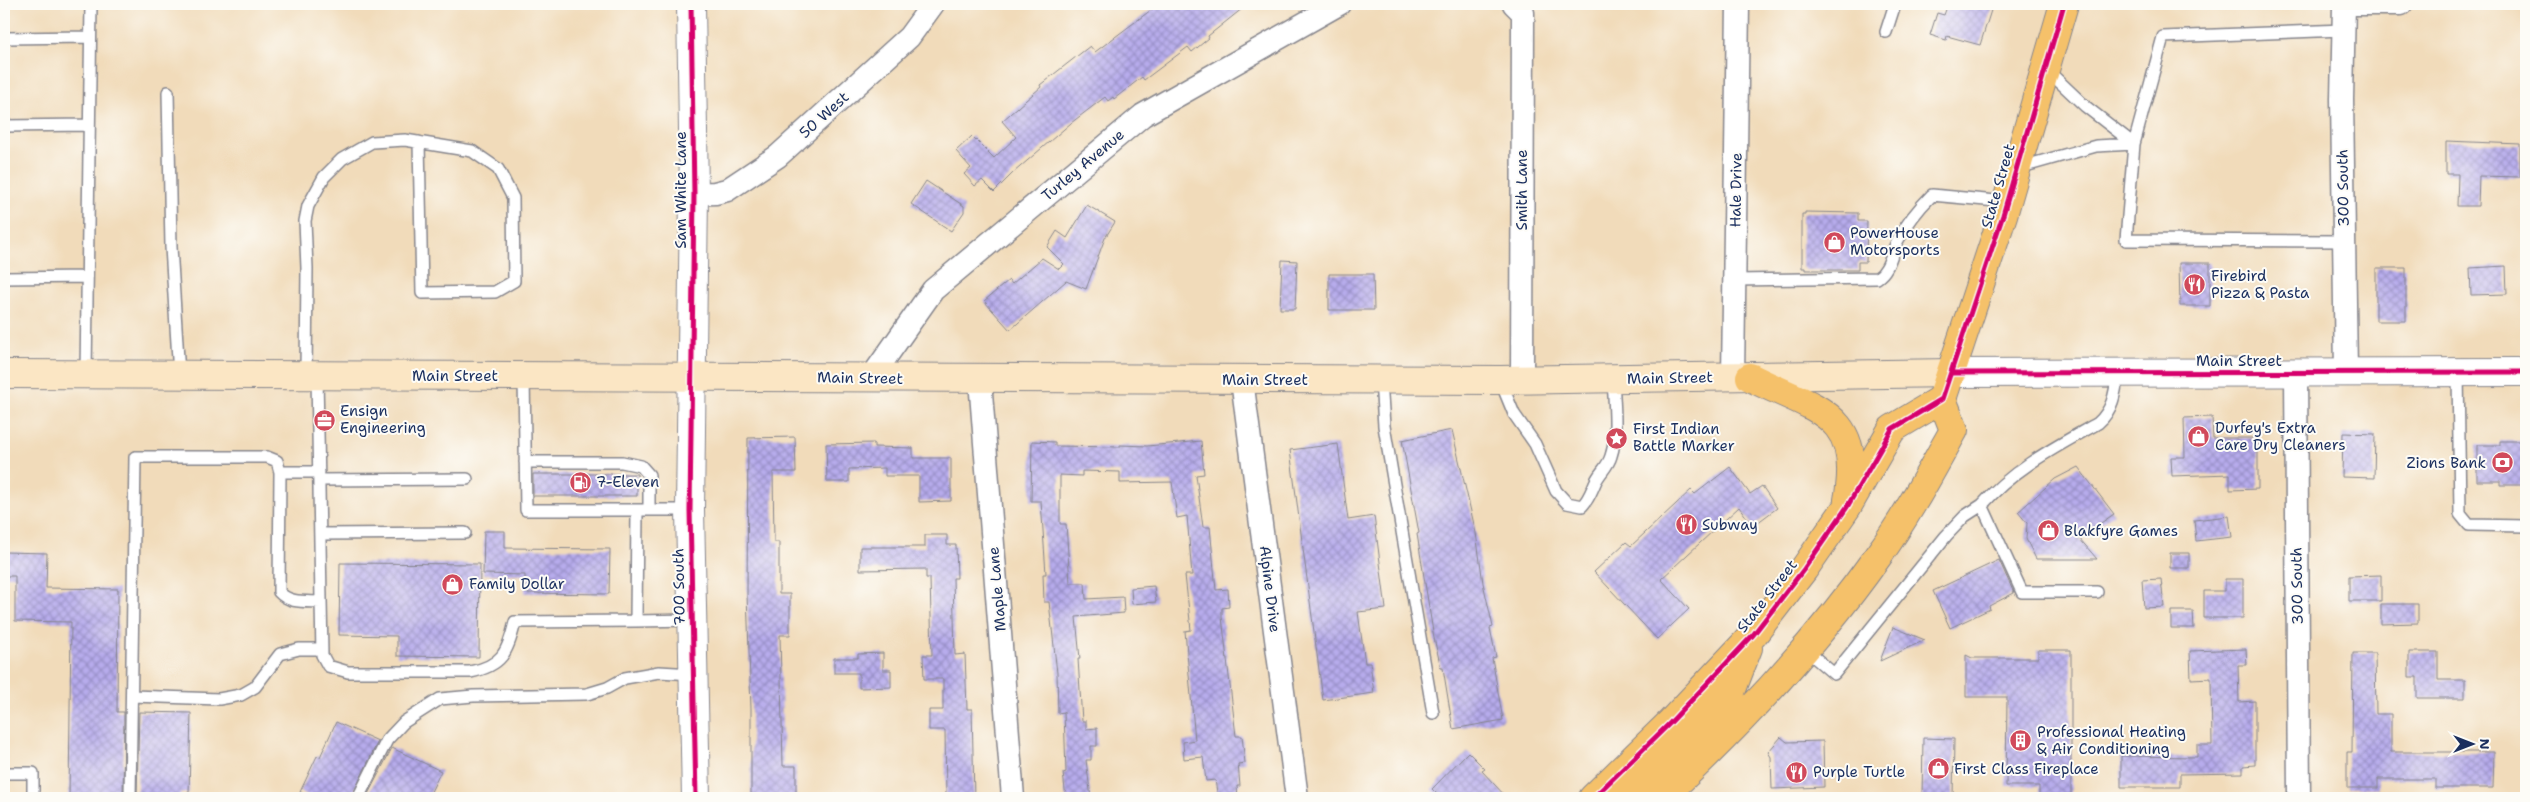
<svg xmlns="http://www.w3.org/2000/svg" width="2530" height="802" viewBox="0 0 2530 802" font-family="'Shantell Sans',sans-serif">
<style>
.building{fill:url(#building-cross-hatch)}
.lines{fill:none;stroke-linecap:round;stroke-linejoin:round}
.service-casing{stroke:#86858c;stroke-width:14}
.minor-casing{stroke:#86858c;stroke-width:25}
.tertiary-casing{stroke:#86858c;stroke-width:30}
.secondary-casing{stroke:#86858c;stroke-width:30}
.primary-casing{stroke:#86858c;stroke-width:30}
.service{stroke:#fff;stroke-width:11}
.minor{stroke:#fff;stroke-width:22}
.tertiary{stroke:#fff;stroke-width:28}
.secondary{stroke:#fbe6c4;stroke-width:28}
.primary{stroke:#f5c16b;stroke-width:28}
.cycleway-casing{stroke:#fdfcf7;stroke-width:8}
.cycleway{stroke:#d6006c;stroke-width:5}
.labels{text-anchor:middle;stroke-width:4;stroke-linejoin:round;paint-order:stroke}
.street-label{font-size:15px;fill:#1b2f5e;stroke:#fdfcf7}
.poi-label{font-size:15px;fill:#1b2f5e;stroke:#fdfcf7;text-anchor:start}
</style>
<defs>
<pattern id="building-cross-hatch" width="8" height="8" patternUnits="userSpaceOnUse" patternTransform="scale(1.25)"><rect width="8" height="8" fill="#b7acec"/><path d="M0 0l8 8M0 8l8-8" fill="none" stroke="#948cc2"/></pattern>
</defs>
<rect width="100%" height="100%" fill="#fdfcf7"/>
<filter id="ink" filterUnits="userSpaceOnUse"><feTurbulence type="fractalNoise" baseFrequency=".02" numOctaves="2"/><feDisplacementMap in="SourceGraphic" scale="10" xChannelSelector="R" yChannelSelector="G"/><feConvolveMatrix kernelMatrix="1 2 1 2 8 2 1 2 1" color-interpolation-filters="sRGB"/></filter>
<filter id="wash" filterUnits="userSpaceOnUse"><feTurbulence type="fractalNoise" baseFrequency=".0096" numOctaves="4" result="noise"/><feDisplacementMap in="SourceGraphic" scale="20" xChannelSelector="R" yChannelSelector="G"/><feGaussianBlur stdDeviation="1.12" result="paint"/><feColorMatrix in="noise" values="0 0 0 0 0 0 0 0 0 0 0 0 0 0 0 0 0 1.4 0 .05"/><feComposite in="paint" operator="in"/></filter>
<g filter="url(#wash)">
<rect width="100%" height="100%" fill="#f1dbba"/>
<g id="blocks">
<path class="building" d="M1159 4H1248L1208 36 1209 38 1192 52 1188 47 1144 80 1142 77 1114 99 1113 97 1108 101 1105 97 1071 123 1013 173 994 192 982 180 975 186 964 174 971 168 956 151 972 136 994 158 1016 137 1002 121 1041 87 1040 85 1090 46 1095 52Z
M1948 4H1993L1980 45 1947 36 1946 40 1930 35 1937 13 1944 15Z
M2446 141 2520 144V177L2479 176 2478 206H2457L2458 174H2446Z
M926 181 964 206V212L951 231 911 204Z
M1087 205 1115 222 1105 238 1086 289 1066 281 1010 330 984 301 1009 280 1012 284 1042 258 1059 269 1064 264 1047 247 1057 231 1067 238Z
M1805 212 1858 213V221H1867L1866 262H1858V270H1805V268H1802V214H1805Z
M1282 260 1297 261 1295 309H1280Z
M2179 263H2210V306H2180Z
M2506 266 2507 294 2471 295 2470 268Z
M2376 268H2406V321H2376Z
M1329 274H1373L1374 310H1329Z
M2212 417 2213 438H2258V489L2230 490V474L2172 476 2171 457H2185L2184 418Z
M1452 430 1476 533 1483 583 1493 627 1490 628 1496 657 1492 658 1503 720 1453 729 1443 668H1441L1434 638 1417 534 1419 533 1402 440Z
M2343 433 2375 434 2374 478 2342 477Z
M795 437 796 472H773L774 542H779V594H790V635H780L783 766H796V798H751V709L747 594 748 438Z
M1032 441 1055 442V446L1120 447V445L1147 446 1201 441 1204 474 1196 475 1203 527H1210L1216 590 1228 589 1229 607 1222 608V617L1236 736H1242L1245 763 1238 764 1240 786H1237L1238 798H1218L1215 780 1206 781 1203 757 1184 759 1183 742 1195 740 1185 631 1191 630 1185 575H1192L1187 516 1177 518 1172 482 1120 483V472L1082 471V476L1060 475V524H1066L1070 583H1085L1086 599 1123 597 1124 613 1076 617 1080 659H1078L1082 721H1086V729L1097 728V746H1091V760H1086L1091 798H1066L1063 773 1066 772 1064 712 1058 713 1057 673 1049 602H1044L1043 574H1046L1041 501H1031Z
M2500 441H2526V485H2500V481H2477V445H2500Z
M874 443V447L913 448V458H951V501L919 502V476H885V468L849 469V482H827L826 444Z
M1338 444 1348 520 1374 516 1386 609 1358 612 1365 663H1370L1374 693 1323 700 1290 450Z
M1730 467 1750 494 1762 486 1777 508 1753 526 1739 507 1661 579 1689 609 1657 639 1594 572 1626 542 1631 546 1691 490 1695 494Z
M2078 467 2114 514 2079 538 2097 559H2036L2026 539 2027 523 2018 512 2055 479Z
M533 474H637V496H533Z
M2229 516 2232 537 2196 541 2194 520Z
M484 531H505V548L610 549 609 594 525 593V575L483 574Z
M925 535H947V545H956L957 578H953L955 655 965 654 967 709H972L974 798H946L945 730H929V710H943V679H924L923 655H932L930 578H926V569L860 570V547H925Z
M4 552 47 553 46 588 118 589 117 712H124L123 798H69L71 622 15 621V576H4Z
M2170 553H2189V568H2170Z
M1999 560 2014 593 1989 606 1990 609 1950 628 1933 591Z
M340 563 480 564 479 657 397 656V636L339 635Z
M2381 575V601H2349V576Z
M2161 579 2164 607 2144 608 2142 580Z
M2225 579H2243V618H2204V591H2225Z
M1154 586 1156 602 1132 604 1131 588Z
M2381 604H2418V623L2381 624Z
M2171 611H2193L2194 628H2171Z
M1893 627 1925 640 1880 661Z
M2246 649 2247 665H2238L2239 702 2255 701V765L2243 766V773L2180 774V787H2121V756L2197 757V745H2212L2211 678 2191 679 2190 651Z
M2038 650H2071V797L2039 798V786H2006L2007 697H1966V655L1972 658H2038Z
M2409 652H2438V680H2465V698H2417V677H2409Z
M883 653V670H891V687L859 688V673H834V658H858V654Z
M2353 653H2375L2376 714H2391V752H2494L2493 788H2435V779H2378V788H2347V752H2352Z
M139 712 191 713 189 793H180V798H137Z
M336 722 378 741 351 798H314L300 792 317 756 320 757Z
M1781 737 1787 742 1823 741 1824 787 1772 789 1771 757 1768 752Z
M1923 738 1954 739 1953 798H1922Z
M392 748 441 771 428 798H366Z
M1468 752 1485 769 1482 771 1507 798H1441L1432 789Z"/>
</g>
</g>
<g filter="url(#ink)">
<use href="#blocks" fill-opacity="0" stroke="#86858c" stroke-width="1"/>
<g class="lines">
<defs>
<path id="service" d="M2343 30 2163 37 2134 144 2126 240 2344 241
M1886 32 1895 4
M4 38 90 37
M168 92 171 247 179 375
M4 126 89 125
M2018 168 2096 146 2134 144 2085 106 2046 69
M4 278 87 277
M1735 280 1877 278C1890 270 1891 252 1898 240 1907 223 1919 208 1932 195L2007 202
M2458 372 2460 514 2469 525 2526 526
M86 374 91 4
M306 375 307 268 305 221 308 206 324 177 342 159 372 142 405 140 472 151 498 169 513 198 514 281 495 292 422 293 419 142
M317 376 322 655 328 666 348 672H470C502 666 508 652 515 622L636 621
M524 377 526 510H690
M1381 380 1384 426 1433 713
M1500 380 1514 414 1535 444 1556 491 1567 503 1582 506C1589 499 1591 492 1595 483 1599 473 1608 467 1611 456 1618 436 1614 401 1613 379
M525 462H622L641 466 649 475V510
M280 472 279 592C290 604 306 601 321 602
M319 480 467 479
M637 510 636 621 693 620
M320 534 465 533
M2097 592H2022L1982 505C2014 468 2056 447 2098 423 2113 410 2115 393 2118 373
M1806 650 1834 674 1946 536 1965 516 1982 505
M132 696 219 699 241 695 255 687 280 654 299 649H322
M4 773H33V798
M130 798 135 457H267L277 461 280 472H319
M358 798 387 740 404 722 440 699 473 696 587 694 607 688 625 678 659 672 693 674"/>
<path id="minor" d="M1514 4 1523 13 1522 380
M694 194 715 193 727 190 778 156 909 37 933 4
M2346 372 2342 99 2344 4H2401
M2296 373 2299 798
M1733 377 1738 4
M871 378 933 290 1143 115 1339 4
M980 380 1013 798
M1242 380 1297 798"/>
<path id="tertiary" d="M691 4 694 194 690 510 696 798
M1952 373 2526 372"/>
<path id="secondary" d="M4 374 1500 380 1952 373"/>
<path id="primary" d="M1750 377C1812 409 1865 411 1848 500
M1942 399 2003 215 2064 4
M1593 798 1670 723 1753 635 1804 569 1847 507 1892 429 1942 399
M1625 798 1729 697 1748 648
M1661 798C1741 724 1815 645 1878 556 1907 516 1930 473 1954 430L1942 399"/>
</defs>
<use href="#service" class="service-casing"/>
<use href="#minor" class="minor-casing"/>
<use href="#tertiary" class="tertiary-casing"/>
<use href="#secondary" class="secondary-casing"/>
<use href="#primary" class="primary-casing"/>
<use href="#service" class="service"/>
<use href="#minor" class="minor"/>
<use href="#tertiary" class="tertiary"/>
<use href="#secondary" class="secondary"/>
<use href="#primary" class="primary"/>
<defs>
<path id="cycleway" d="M691 4 694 194 690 510 696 798
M1952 373 2526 372
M1593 798 1670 723 1753 635 1804 569 1847 507 1892 429 1942 399 2003 215 2064 4"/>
</defs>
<use href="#cycleway" class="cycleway-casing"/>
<use href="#cycleway" class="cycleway"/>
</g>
</g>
<defs>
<symbol id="shop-disc" viewBox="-11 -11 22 22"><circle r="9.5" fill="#d1495b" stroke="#fdfcf7"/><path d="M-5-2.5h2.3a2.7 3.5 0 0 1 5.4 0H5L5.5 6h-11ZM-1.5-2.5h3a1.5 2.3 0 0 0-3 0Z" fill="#fff"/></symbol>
<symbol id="restaurant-disc" viewBox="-11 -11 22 22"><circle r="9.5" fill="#d1495b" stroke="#fdfcf7"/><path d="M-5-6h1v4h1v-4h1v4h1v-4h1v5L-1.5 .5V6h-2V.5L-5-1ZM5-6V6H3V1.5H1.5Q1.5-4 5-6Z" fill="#fff"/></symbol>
<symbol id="office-disc" viewBox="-11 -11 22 22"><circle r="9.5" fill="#d1495b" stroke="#fdfcf7"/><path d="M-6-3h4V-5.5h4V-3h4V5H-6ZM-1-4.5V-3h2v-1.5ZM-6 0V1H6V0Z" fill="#fff"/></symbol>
<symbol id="sight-disc" viewBox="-11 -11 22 22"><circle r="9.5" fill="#d1495b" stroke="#fdfcf7"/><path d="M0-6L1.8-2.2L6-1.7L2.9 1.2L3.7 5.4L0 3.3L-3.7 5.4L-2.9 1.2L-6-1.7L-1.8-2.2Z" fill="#fff"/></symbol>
<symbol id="bank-disc" viewBox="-11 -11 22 22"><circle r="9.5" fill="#d1495b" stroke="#fdfcf7"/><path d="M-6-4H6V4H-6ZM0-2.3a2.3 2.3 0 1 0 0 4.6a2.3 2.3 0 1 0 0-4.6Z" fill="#fff"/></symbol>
<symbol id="fuel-disc" viewBox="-11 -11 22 22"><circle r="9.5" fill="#d1495b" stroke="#fdfcf7"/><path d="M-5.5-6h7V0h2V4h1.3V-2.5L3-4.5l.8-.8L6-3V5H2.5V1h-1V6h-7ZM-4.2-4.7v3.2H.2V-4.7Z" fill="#fff"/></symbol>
<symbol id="building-disc" viewBox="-11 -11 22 22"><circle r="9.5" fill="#d1495b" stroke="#fdfcf7"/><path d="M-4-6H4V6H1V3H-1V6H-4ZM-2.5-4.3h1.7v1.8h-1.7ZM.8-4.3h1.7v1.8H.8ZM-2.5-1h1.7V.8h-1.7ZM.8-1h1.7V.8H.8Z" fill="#fff"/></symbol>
</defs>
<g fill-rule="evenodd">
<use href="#shop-disc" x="1822" y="230" width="25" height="25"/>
<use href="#restaurant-disc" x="2182" y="272" width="25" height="25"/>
<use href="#office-disc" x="312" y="408" width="25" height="25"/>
<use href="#shop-disc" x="2186" y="424" width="25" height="25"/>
<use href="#sight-disc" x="1604" y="426" width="25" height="25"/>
<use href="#bank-disc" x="2490" y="450" width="25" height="25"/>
<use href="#fuel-disc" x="568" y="470" width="25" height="25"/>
<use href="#restaurant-disc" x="1674" y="512" width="25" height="25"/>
<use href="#shop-disc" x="2036" y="518" width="25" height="25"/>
<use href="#shop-disc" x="440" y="572" width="25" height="25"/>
<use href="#building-disc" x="2008" y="728" width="25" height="25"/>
<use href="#shop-disc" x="1926" y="756" width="25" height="25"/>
<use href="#restaurant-disc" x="1784" y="760" width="25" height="25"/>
</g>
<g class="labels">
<g class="street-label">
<text transform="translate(824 115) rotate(-42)" y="5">50 West</text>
<text transform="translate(1083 165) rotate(-40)" y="5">Turley Avenue</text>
<text transform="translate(1998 186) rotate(-74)" y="5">State Street</text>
<text transform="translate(2343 188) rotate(-91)" y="5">300 South</text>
<text transform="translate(681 190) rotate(-90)" y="5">Sam White Lane</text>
<text transform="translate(1522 190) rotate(-90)" y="5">Smith Lane</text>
<text transform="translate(1736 190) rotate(-89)" y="5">Hale Drive</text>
<text x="2239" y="366">Main Street</text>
<text x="455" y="381">Main Street</text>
<text transform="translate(860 378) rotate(1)" y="5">Main Street</text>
<text transform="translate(1670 378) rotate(-1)" y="5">Main Street</text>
<text x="1265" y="385">Main Street</text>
<text transform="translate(2297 586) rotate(-91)" y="5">300 South</text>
<text transform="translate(679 587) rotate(-91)" y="5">700 South</text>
<text transform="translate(997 589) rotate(-95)" y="5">Maple Lane</text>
<text transform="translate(1270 589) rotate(83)" y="5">Alpine Drive</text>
<text transform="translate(1767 596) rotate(-52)" y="5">State Street</text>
</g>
<g class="poi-label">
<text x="1850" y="238">PowerHouse<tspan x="1850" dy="17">Motorsports</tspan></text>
<text x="2211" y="281">Firebird<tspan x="2211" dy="17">Pizza &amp; Pasta</tspan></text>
<text x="340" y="416">Ensign<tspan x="340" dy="17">Engineering</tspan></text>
<text x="2215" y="433">Durfey's Extra<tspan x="2215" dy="17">Care Dry Cleaners</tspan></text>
<text x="1633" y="434">First Indian<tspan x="1633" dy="17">Battle Marker</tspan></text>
<text x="2486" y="468" text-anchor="end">Zions Bank</text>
<text x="596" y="487">7-Eleven</text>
<text x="1702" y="530">Subway</text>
<text x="2064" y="536">Blakfyre Games</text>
<text x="469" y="589">Family Dollar</text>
<text x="2037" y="737">Professional Heating<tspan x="2037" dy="17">&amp; Air Conditioning</tspan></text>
<text x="1954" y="774">First Class Fireplace</text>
<text x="1813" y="777">Purple Turtle</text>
</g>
</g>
<rect width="2530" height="802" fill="none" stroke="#fdfcf7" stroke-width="20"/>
<g transform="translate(2472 744) rotate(90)" stroke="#fdfcf7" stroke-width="4" paint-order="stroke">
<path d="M0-4L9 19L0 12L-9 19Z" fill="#1b2f5e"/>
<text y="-8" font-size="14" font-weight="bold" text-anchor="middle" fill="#1b2f5e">N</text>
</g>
</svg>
